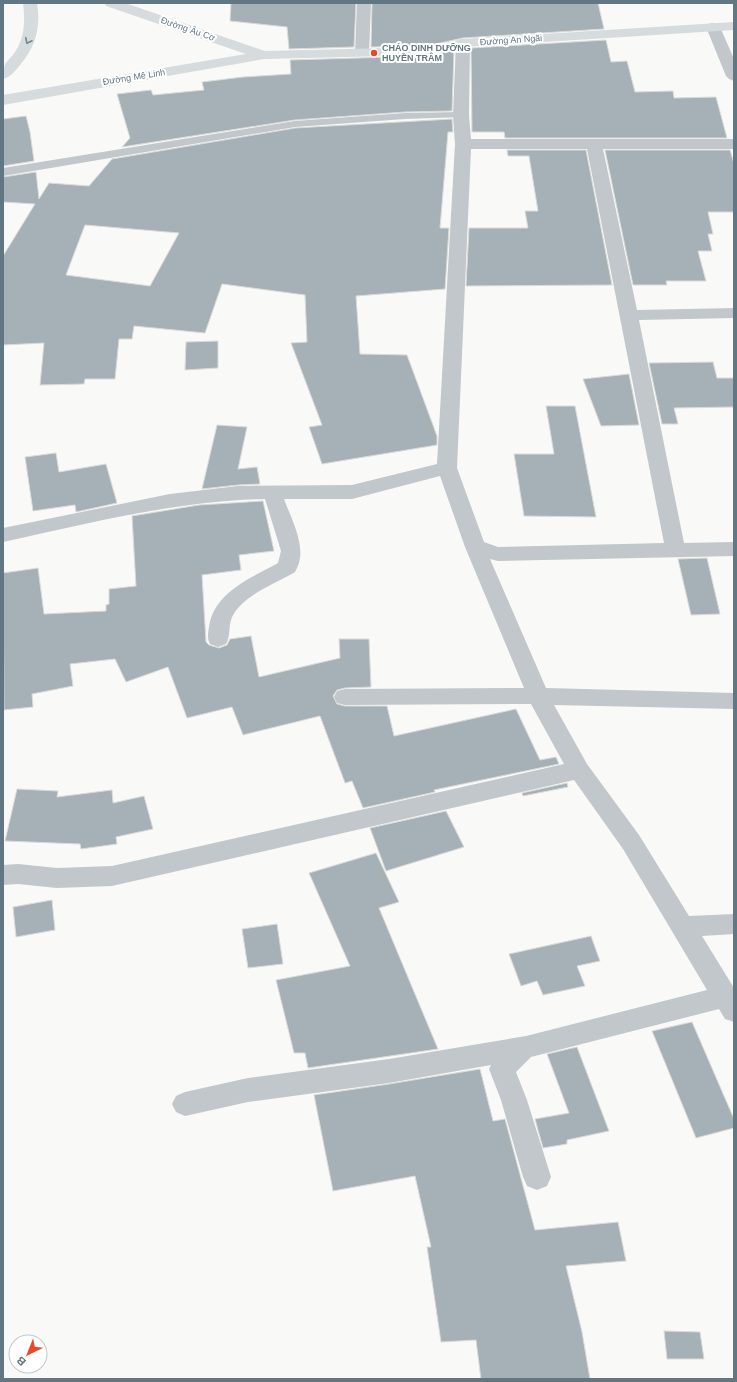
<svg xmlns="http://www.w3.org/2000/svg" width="737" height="1382" viewBox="0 0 737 1382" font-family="Helvetica,sans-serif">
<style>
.building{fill:#a6b1b7;stroke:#dbdbd9;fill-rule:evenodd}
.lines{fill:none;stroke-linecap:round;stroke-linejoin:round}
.service{fill:#c2c7cb;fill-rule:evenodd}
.minor{fill:#c2c7cb;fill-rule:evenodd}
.secondary{fill:#d6dbde;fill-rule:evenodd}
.oneway{stroke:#748691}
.poi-dot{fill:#e84a28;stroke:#fff;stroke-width:1.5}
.labels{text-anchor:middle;stroke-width:4;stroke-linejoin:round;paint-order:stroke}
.far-street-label{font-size:9px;fill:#637783;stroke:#fff}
.far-poi-label{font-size:9px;font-weight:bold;fill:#637783;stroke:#fff;text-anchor:start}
</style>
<rect width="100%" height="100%" fill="#f9f9f7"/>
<path class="building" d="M231 3H356L354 47 289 49 287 27 230 21Z
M372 3H598L604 29 463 38 427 46 371 47Z
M606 40 611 62 627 61 635 92 673 91 674 98 716 97 727 138H505L504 132H472L471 48Z
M454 50 452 111 405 112 295 120 122 147 130 138 117 94 151 90 153 95 204 90 202 82 243 77 291 74 290 60 427 56Z
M26 116 30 132 34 161 3 166V119Z
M452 119 453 132H448L440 228H449L445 289 356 296 360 354 407 355 437 436V445L322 464 309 427 322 425 291 343 307 342 305 295 222 284 205 333 134 326 132 339H119L115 379H85L84 384 40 385 44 343 3 345V256L35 204 3 202V177L36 172 39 199 49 183 89 186 112 159 295 128ZM85 225 179 233 150 286 66 275Z
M507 150H586L612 285 466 286 469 228H528L525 211H538L529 156H508Z
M605 150H730L734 164V212H708L713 234H708L712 251H698L706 281H666L667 285H633Z
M218 341V368L185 370 186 342Z
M713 362 717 378H734V407L674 408 678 424H662L649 363Z
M629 374 639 425 601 426 583 379Z
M546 406H575L596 517 524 516 514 454H554Z
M217 425 247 427 238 469 257 467 260 484 238 485 202 489Z
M56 453 59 472 106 464 117 503 76 512 75 505 33 511 25 457Z
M263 501 274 551 239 555 241 570 202 575 206 642 209 645 219 648 227 645 230 639 251 636 259 677 340 658 339 639H369L371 687 345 688 337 690 333 696 337 704 345 706H387L394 736 516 709 540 760 556 757 559 764 434 790 435 792 363 808 352 781 345 783 320 716 243 735 232 707 187 718 168 667 126 682 115 659 70 664 73 686 32 694 33 707 4 710 3 573 38 568 44 614 106 611V605L109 604V589L136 586 132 516 199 505Z
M707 558 720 614 691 615 678 559Z
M567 783 568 787 523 796 522 793Z
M17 789 58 791 57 797 112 790 113 803 144 796 153 829 116 837 117 844 81 849 80 844 5 841Z
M446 811 464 847 386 871 370 828Z
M376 853 399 902 379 908 438 1049 308 1068 305 1053H294L276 980 350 966 309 873Z
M52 900 55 930 16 937 13 907Z
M277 924 283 964 248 968 242 929Z
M591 936 600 961 577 966 585 986 543 995 537 981 521 986 509 954Z
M692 1022 734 1119V1128L696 1138 652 1031Z
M577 1047 609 1131 567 1140V1144L543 1148 535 1119 569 1113 547 1054Z
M480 1069 493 1121 505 1119 535 1230 618 1222 626 1261 566 1266 582 1332 590 1379H481L476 1340 441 1342 427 1247H431L415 1176 333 1191 314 1095 389 1084Z
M664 1331 700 1332 704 1359H667Z"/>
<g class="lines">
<path class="service" d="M461 112 465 113 467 115 465 117 405 119 295 127 3 176V168L295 121 405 113Z"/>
<path class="minor" d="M357 3H371L369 53 367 56H357L355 53Z
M713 23 718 24 720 27 734 59V81L729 79 726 76 706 27 708 24Z
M463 39 468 40 470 43 469 115 471 139H734V149H603L637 310 734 308V318L639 320 684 543 734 542V556L498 561 490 559 546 688 734 693V709L554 705 587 764 639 835 689 916 734 914V934L702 936 734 988V1022L725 1019 719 1009 531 1057 516 1072 527 1100 551 1177 547 1186 537 1190 527 1186 523 1177 501 1100 489 1069 491 1065 389 1083 248 1102 185 1116 176 1112 172 1104 176 1096 185 1092 248 1078 389 1059 526 1036 707 990 623 849 574 780 112 886 57 888 18 884 3 885V865L18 864 57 868 112 866 564 764 531 704 345 705 337 703 334 697 337 691 345 689 524 688 465 547 440 476 352 499H284C292 521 309 550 295 572 275 584 243 595 232 617 228 626 231 636 226 644L218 647 210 644C207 638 208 634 209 627 214 592 251 578 278 563L281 551 265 499C175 501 90 523 3 542V528L170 494 238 486 352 485 437 464 455 144 453 115 456 43 458 40ZM471 149H587L664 543 498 547 484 542 457 468Z"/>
<path class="secondary" d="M23 3H37C41 27 36 46 20 65 15 71 11 77 3 79 3 59 8 64 17 49 25 34 25 19 23 3Z
M104 3H125L265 51 427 47 463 39 734 22V30L463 47 427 55 264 59 3 105V95L246 54 106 6Z"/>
</g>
<defs><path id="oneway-chevron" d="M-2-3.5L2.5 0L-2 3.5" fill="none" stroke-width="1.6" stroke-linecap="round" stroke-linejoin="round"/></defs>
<use class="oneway" href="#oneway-chevron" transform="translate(28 41) rotate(116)"/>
<circle class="poi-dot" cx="374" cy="53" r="4"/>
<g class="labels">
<g class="far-street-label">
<text transform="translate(188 29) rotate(19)" y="3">Đường Âu Cơ</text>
<text transform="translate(511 40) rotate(-4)" y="3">Đường An Ngãi</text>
<text transform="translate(134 77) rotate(-9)" y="3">Đường Mê Linh</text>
</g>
<g class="far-poi-label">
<text x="382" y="51">CHÁO DINH DƯỠNG<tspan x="382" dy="10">HUYỀN TRÂM</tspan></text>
</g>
</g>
<rect width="737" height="1382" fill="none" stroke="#637783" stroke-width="8"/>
<g transform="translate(28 1354) rotate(223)"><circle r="19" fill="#ffffff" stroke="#c1c9cd"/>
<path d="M0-3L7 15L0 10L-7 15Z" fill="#e84a28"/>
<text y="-6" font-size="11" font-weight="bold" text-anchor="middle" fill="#637783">B</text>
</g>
</svg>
